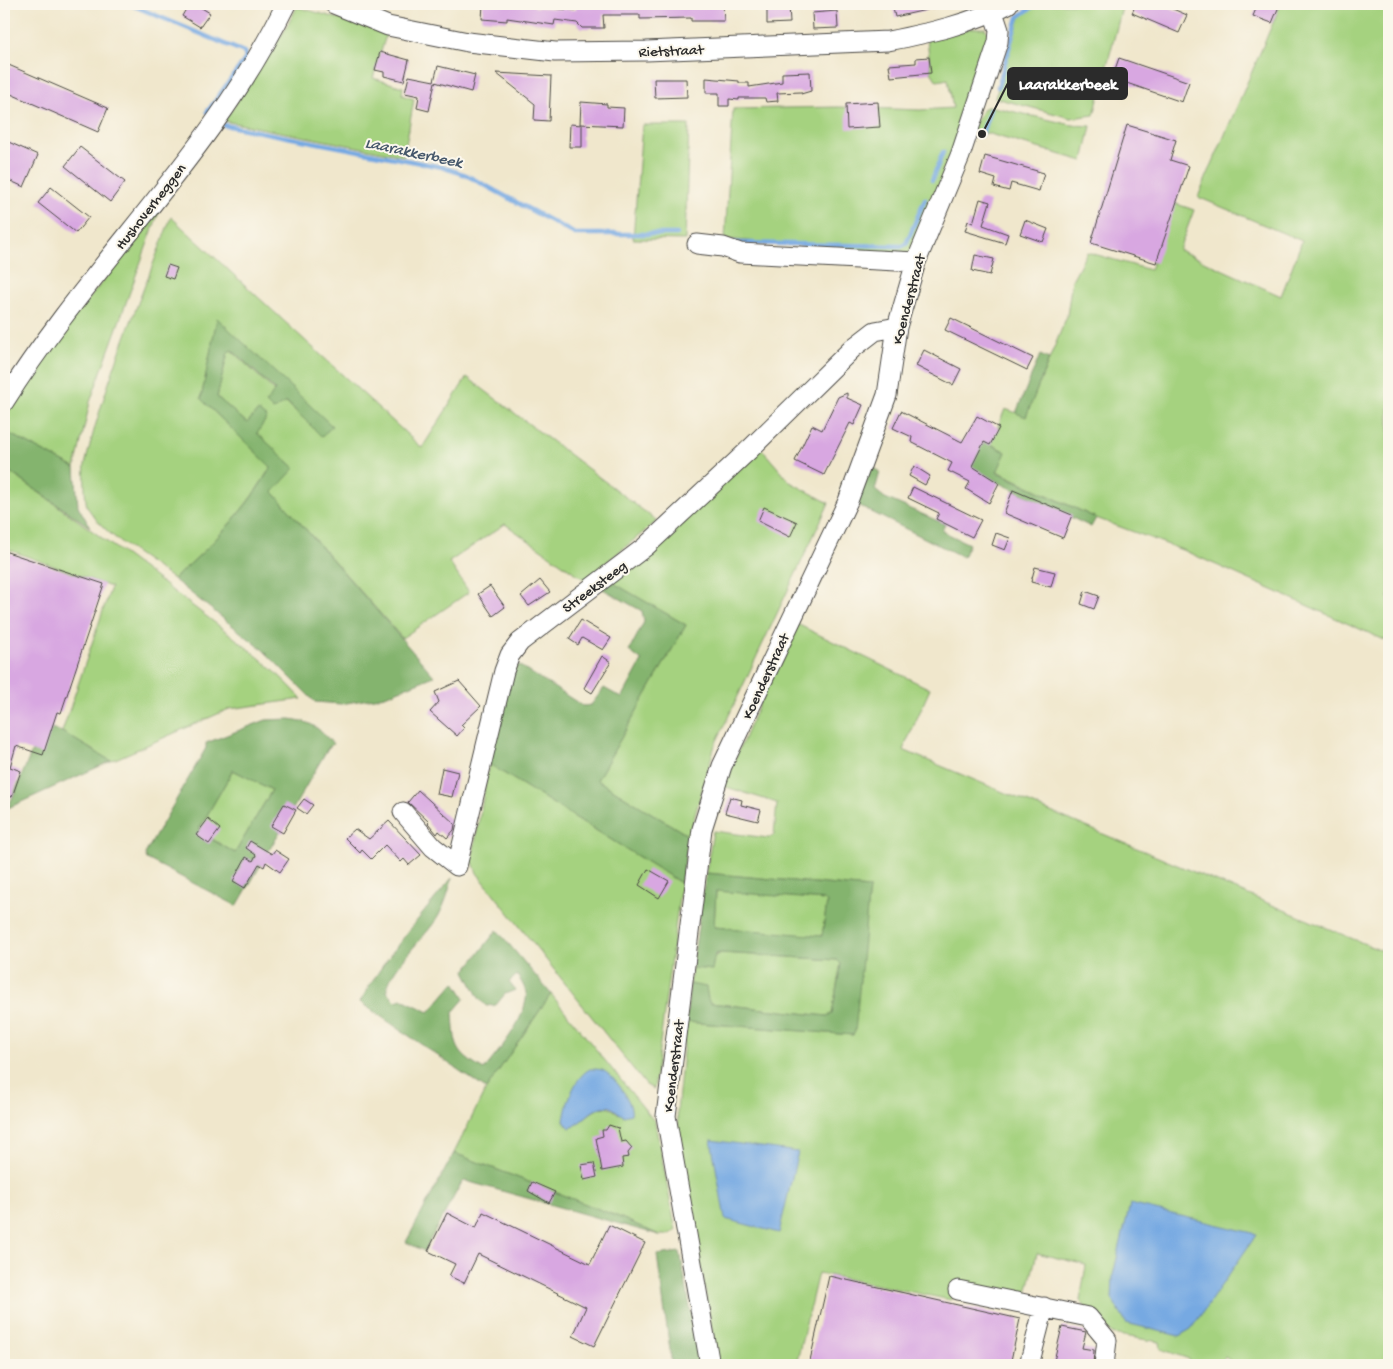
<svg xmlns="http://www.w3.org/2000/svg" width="1393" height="1369" viewBox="0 0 1393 1369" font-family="'Gochi Hand',sans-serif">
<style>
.green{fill:#a5d27f;stroke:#687e55;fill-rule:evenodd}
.forest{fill:#84b46e;stroke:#58704c;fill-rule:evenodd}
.water{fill:#76a9e2;stroke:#506a86}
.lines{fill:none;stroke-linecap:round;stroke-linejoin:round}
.stream{stroke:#76a9e2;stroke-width:4.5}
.building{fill:#d8a7e1}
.minor-casing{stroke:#494743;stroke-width:21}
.minor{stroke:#fff;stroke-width:19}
.labels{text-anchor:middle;stroke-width:4;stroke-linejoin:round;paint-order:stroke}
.street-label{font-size:15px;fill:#2b2b2b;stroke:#fbf7ec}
.water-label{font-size:16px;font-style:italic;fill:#45576b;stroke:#fbf7ec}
.leader{fill:none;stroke:#2b2b2b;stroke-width:2}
.callout-dot{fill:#2b2b2b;stroke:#fbf7ec;stroke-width:2}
.callout{fill:#2b2b2b;stroke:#2b2b2b;stroke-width:2}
.callout-label{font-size:16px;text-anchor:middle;font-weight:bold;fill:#fff}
</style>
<rect width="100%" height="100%" fill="#fbf7ec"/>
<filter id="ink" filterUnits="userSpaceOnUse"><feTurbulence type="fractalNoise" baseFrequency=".02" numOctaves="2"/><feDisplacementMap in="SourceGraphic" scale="10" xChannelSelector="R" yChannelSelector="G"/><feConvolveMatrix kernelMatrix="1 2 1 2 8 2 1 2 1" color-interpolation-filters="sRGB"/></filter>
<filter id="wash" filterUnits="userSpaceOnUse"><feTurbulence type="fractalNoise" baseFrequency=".0096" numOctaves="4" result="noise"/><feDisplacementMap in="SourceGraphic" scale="20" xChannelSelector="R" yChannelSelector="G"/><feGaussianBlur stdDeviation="1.12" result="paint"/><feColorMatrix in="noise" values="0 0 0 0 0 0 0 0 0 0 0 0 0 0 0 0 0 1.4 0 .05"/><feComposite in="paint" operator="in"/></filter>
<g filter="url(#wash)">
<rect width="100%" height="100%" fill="#f0e7cc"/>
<path class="green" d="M1036 4H1123L1094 115 1071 118 995 98 1020 17Z
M1281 4H1389V642L1185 551 1096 518 997 471 1006 452 991 444 1005 409 1026 416 1067 316 1072 280 1087 252 1150 270 1171 202 1194 210 1179 250 1281 296 1302 241 1198 197Z
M297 7 387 32 373 78 403 87 402 95 414 99 404 156 224 121 285 30Z
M972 28H985L992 41 974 105 910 255 725 239 733 109 838 107 920 110 953 108 948 79 937 81 931 72 927 40Z
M989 106 1072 125 1091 126 1083 161 972 129 983 109Z
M642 125H689L685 240 633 239Z
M160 209 90 402 75 468 4 431V415L30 373Z
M171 217 422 448 467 377 657 521 585 580 505 524 449 562 469 592 402 638 272 491 295 468 256 433 266 419 258 411 247 423 217 397 228 352 231 350 322 436 217 319 201 399 271 466C247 509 211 547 173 579 148 560 102 535 87 506 85 501 84 470 85 465 105 380 141 298 171 217Z
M759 446 790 482 829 503 715 745 689 836 597 780 686 625 610 581Z
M4 468C66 511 126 555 186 601 227 632 268 661 302 699L229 709 111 761 62 732 111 587 4 548Z
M795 623 930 689 903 750 1389 954V1365H1237L1225 1357 1220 1365H1188L1189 1359 1161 1349 1160 1342 1112 1334 1080 1301 1086 1265 1037 1253 1025 1301 957 1286 951 1300 818 1273 796 1365H718L682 1156 677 1112 686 1022 853 1035 869 888 706 873 713 831 768 838 774 835 777 803 723 786Z
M489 764 681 883 654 1089 646 1085 477 873 472 860Z
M233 770 272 790 235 853 201 832 199 829Z
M716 890 825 900 827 903 822 937 714 927Z
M721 953 837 960 841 963 832 1014 827 1016 710 1003 690 984 692 968Z
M551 994 655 1122 676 1231 667 1235H659L619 1217 454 1153 486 1089ZM610 1077 619 1114C599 1095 586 1122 570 1128L564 1121Z"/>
<path class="forest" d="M217 318 332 426 322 437 287 402 273 410 266 403 275 390 232 350 228 352 217 397 247 423 258 411 267 418 257 433 295 468 273 492 434 676 385 696 341 704 315 702 262 649 173 579C211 547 247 509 271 467L201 399Z
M1040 355 1049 359 1026 417 1016 413Z
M4 431 75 468 78 506 90 527 4 468Z
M980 439 1006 452 997 472 1096 518 1091 527 969 468Z
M868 465 880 472 875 490 885 498 945 524 942 531 969 544 963 557 851 502Z
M610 581 686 625 597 780 689 836 681 883 489 764 506 693 517 664 583 706 591 705 604 688 622 698 642 661 629 651 644 622 642 611 601 588Z
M290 719C312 722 318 727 333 744L328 748 237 906 147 859 145 854 206 748V743L266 720ZM233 770 272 790 235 853 201 833 199 829Z
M43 725 62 732 111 761 8 808Z
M706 873 869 888 855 1032 853 1035 686 1022 690 984 706 987 708 999 710 1003 827 1016 832 1014 841 964 837 960 721 953 715 954 712 970 692 968ZM716 891 825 900 827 903 822 936 714 927Z
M452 878C449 891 445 904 439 915 428 936 387 969 387 992L396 1001 402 999 429 1012 455 982 465 998 453 1012C455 1046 454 1053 484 1070 499 1050 521 1026 526 1000 528 991 522 983 517 975L509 982 515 990 505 994 496 1005 486 1006 479 998 465 971 497 930 551 994 486 1089 360 1002C385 957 419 918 452 878Z
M454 1153 619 1217 659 1235 466 1181 462 1182 424 1251 406 1242Z
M680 1252 700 1362V1365H672L657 1255Z"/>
<path class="water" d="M590 1069C593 1069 598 1069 602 1070 613 1074 634 1103 631 1114L624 1116C619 1114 615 1109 611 1107 594 1103 582 1124 570 1128L564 1121C566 1105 574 1077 590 1069Z
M711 1140 798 1152 779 1233 725 1219Z
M1130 1204 1257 1234 1191 1329 1179 1336 1126 1323 1112 1299 1113 1275Z"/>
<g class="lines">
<path class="stream" d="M129 4 244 52 246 58 207 112
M998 87 1018 17 1037 4
M224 125 442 167 466 175 575 234H677
M982 134 990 109
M932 180 943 152
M734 243 903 246 906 244 925 199"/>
</g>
<g id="blocks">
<path class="building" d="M189 4H195L210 13 200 27 182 16Z
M483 4H535L534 7 576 10V4H723L724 21H691V18L640 19V15H603L604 28H582L577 23 555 20 554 25 507 18V21L482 19Z
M767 4H789L790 23 767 24Z
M892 4H935V8L895 17Z
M1136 4H1161L1187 15 1179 33 1132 13Z
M1258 4H1280L1272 23 1253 16Z
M837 11 838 28 813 29 812 13Z
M380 52 409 60 404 81 384 76V72L375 70Z
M929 57 931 73 891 77 889 65 916 63V58Z
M1119 58 1189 82 1182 102 1112 78Z
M4 63 108 108 98 132 4 91Z
M438 66 475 75 471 92 435 82 429 111 417 108 419 96 405 93 409 76 434 81Z
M810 72 811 91 801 94V92L777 93 778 101 766 102 765 98H739V100L729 99V106H719V93H706V78L739 81V83H749V87L782 82V73Z
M496 73 551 76 549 121 534 120 535 104Z
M654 79H686L687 97 655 98Z
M581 102 607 104V107L624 108 623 126 580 124Z
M878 102 880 127 847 129 846 104Z
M570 124 582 125V147H569Z
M1127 125 1176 140 1170 160 1189 166 1156 263 1091 243Z
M4 140 38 155 24 187 4 178Z
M80 147 125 182 110 202 65 166Z
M985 156 1044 173 1039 191 1011 183 1009 191 994 187 996 179 980 174Z
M51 187 89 217 76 233 38 203Z
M980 199 990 202 983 225 1008 234 1005 243 965 231 968 221 973 223Z
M1025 220 1048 229 1043 242 1020 234Z
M975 255 994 259 990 275 972 271Z
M168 265 177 268 173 279 164 276Z
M951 318 1033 358 1027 370 945 330Z
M924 350 961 369 953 385 916 366Z
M847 393V398L863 405 854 425 850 423 824 475 795 461 812 425 822 430 838 397Z
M901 411 962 442 977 416 999 428 990 445 984 442 972 466 999 483 989 503 966 489 970 482 948 471 952 463 911 442 912 437 893 428Z
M914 466 930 476 925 485 909 476Z
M913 487 981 520 972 537 936 519 939 513 908 498Z
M1013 490 1072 515 1063 538 1004 513Z
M764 507 797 522 790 537 758 521Z
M996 533 1010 538 1005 550 992 545Z
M4 551 104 584 61 713 57 712 43 755 16 746 10 767 21 771 12 797 4 795Z
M1035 567 1055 572 1051 587 1031 582Z
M540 580 550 592 529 606 521 596Z
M490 586 505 607 493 616 478 594Z
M1085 591 1099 596 1094 609 1081 604Z
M581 620 611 638 603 650 582 638 578 645 569 639Z
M602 656 611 662 592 693 584 688Z
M459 681 481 706 461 725 464 728 457 736 430 712 439 702 435 692Z
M442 768 458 772 452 797 437 794Z
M418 790 455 824 454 830 447 838 439 831 437 834 428 823 429 822 408 802Z
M730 797 742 800 741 805 761 810 758 821 725 813Z
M304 799 313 805 306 814 297 808Z
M284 804 296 810 283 833 271 826Z
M208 819 220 829 209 844 196 835Z
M389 821 421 855 409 865 404 859 401 862 385 845 371 859 362 850 360 853 345 838 355 829 369 839Z
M250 841 272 854 275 850 289 859 280 872 266 862 264 867 259 864 245 888 233 881 246 857 253 861 256 855 246 848Z
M648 869 669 881 659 898 639 885Z
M609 1125 618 1128 621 1142 626 1141 632 1148 628 1153 629 1157 622 1158 623 1167 602 1171 596 1138 603 1136 602 1130H606Z
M594 1163 597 1177 584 1180 581 1165Z
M532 1182 555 1192 549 1203 528 1191Z
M483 1212 590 1264 609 1225 645 1243 594 1346 573 1336 586 1307 478 1254 464 1283 449 1276 455 1264 428 1251 447 1213 476 1228Z
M829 1276 1020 1319 1010 1365H809Z
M1062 1327 1086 1332 1082 1348 1094 1350 1093 1365H1053Z"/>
</g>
</g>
<g filter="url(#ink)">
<use href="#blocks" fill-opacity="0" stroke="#494743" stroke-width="1"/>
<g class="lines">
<defs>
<path id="minor" d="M334 4 388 26 468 42 555 52 646 51 888 41C929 33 971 24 1008 4
M697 244 723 247 740 253 916 262
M4 402C90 264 215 151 286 4
M403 812 433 847 457 866 504 671 510 655 520 642 645 547 750 449 853 348 875 331 897 327
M958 1290 1088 1317 1107 1340 1104 1365
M710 1365 666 1116 702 829 722 766 848 501 887 395 897 327 916 262 960 156 998 42 999 30 993 12
M1029 1365 1044 1307"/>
</defs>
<use href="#minor" class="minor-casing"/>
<use href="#minor" class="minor"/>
</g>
</g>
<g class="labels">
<g class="street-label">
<text transform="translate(671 50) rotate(-2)" y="5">Rietstraat</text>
<text transform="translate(150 206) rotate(-52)" y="5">Hushoverheggen</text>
<text transform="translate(908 299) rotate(-75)" y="5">Koenderstraat</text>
<text transform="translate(594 586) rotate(-37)" y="5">Streeksteeg</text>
<text transform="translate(765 676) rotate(-65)" y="5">Koenderstraat</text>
<text transform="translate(673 1066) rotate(-83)" y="5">Koenderstraat</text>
</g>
<g class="water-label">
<text transform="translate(414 151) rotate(12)" y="6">Laarakkerbeek</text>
</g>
</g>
<path class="leader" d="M982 134L1008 83"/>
<circle class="callout-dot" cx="982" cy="134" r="5"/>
<rect class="callout" x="1008" y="68" width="119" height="31" rx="5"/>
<g class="callout-label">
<text x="1068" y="89">Laarakkerbeek</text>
</g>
<rect width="1393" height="1369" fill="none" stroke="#fbf7ec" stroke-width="20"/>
</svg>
